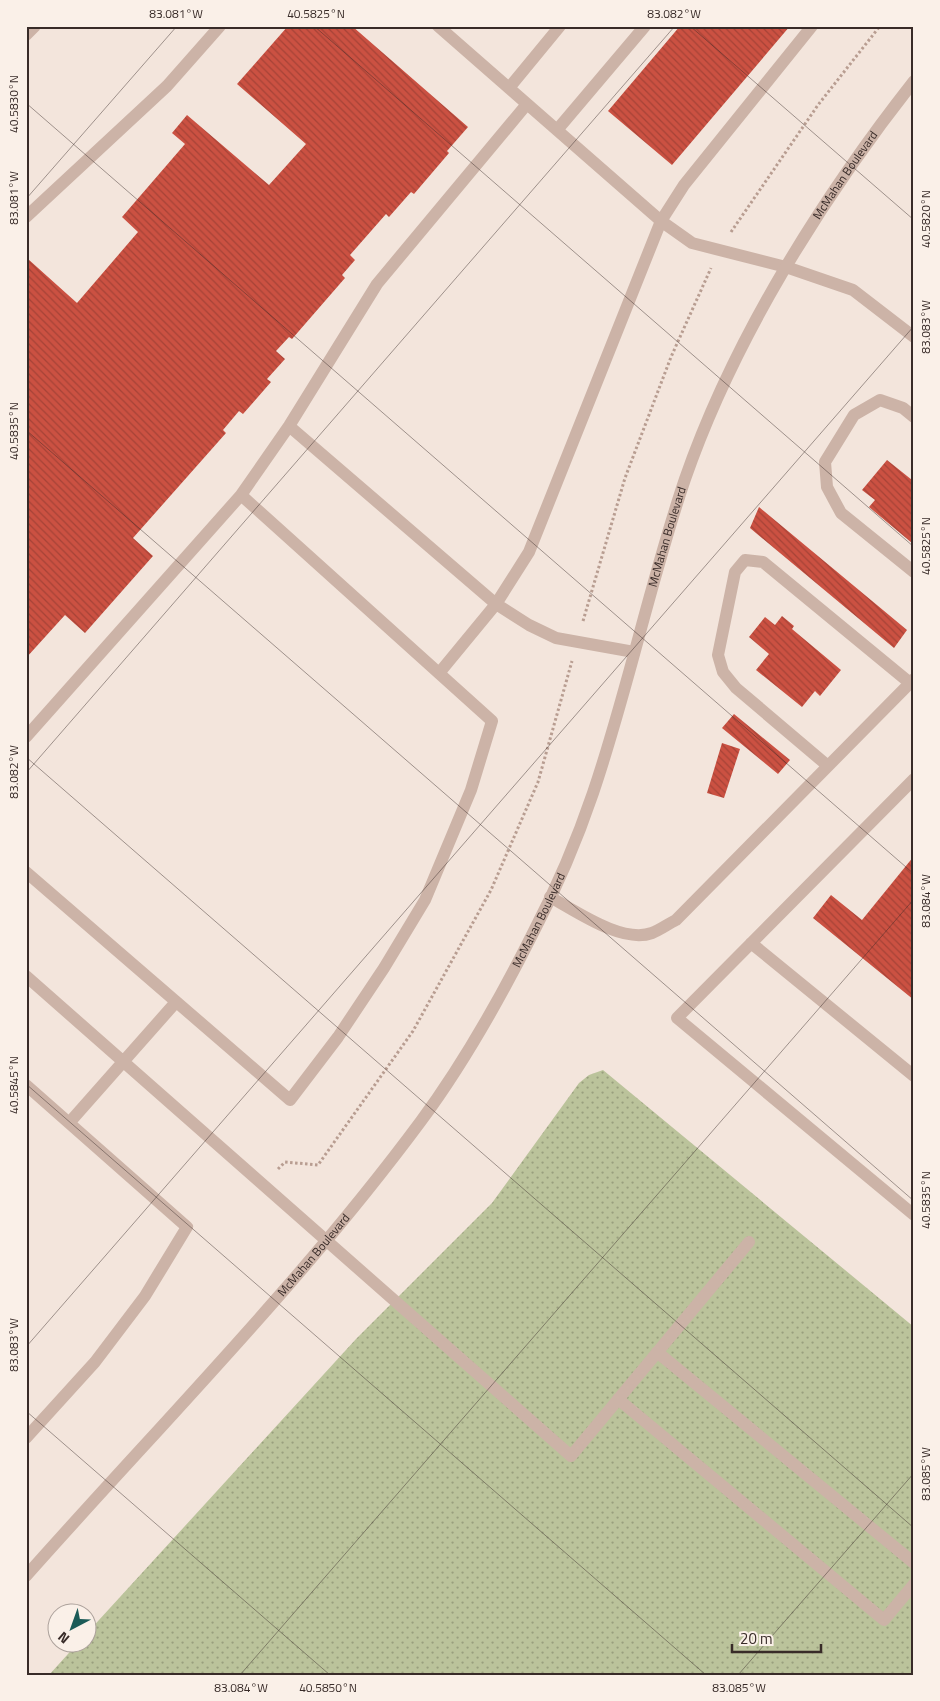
<svg xmlns="http://www.w3.org/2000/svg" width="940" height="1701" viewBox="0 0 940 1701" font-family="'Titillium Web',sans-serif">
<style>
.grass{fill:url(#grass-dots)}
.building{fill:url(#building-back-hatch)}
.lines{fill:none;stroke-linecap:round;stroke-linejoin:round}
.path{stroke:#b89d91;stroke-width:3;stroke-dasharray:2.5 2.5;stroke-linecap:butt}
.service{stroke:#ccb3a7;stroke-width:12}
.tertiary{stroke:#ccb3a7;stroke-width:12}
.ticks{fill:none;stroke:#382b28;stroke-width:1;stroke-opacity:0.45}
.labels{text-anchor:middle;stroke-width:4;stroke-linejoin:round;paint-order:stroke}
.street-label{font-size:12px;fill:#382b28;stroke:#faf0e8}
.neatline{fill:none;stroke:#382b28;stroke-width:2}
.ticks-label{font-size:12px;text-anchor:middle;fill:#382b28}
</style>
<defs>
<pattern id="grass-dots" width="8" height="8" patternUnits="userSpaceOnUse" patternTransform="scale(1.25)"><rect width="8" height="8" fill="#bbc39b"/><path d="M2 2h.1M6 6h.1" fill="none" stroke="#999f7e" stroke-width="1.8" stroke-linecap="round"/></pattern>
<pattern id="building-back-hatch" width="6" height="6" patternUnits="userSpaceOnUse" patternTransform="scale(1.25)"><rect width="6" height="6" fill="#cb5142"/><path d="M-1 5l2 2M0 0l6 6M5-1l2 2" fill="none" stroke="#a64337"/></pattern>
</defs>
<rect width="100%" height="100%" fill="#f3e5dc"/>
<path class="grass" d="M603 1070 914 1327V1675H49L77 1644H88V1632L356 1339 492 1203 579 1083 589 1075Z"/>
<path class="building" d="M288 26H352L468 127 447 151 449 153 414 194 411 192 389 217 386 214 350 255 355 260 342 275 345 278 292 339 289 337 276 351 285 359 267 379 271 382 243 414 239 411 223 430 226 433 133 538 153 556 85 633 65 615 26 658V261L28 259 77 303 138 232 122 217 185 144 172 133 187 115 269 185 306 144 237 84Z
M680 26H790L672 165 608 111Z
M887 460 912 480 914 478V541L912 543 869 507 875 500 862 490Z
M759 507 907 630 894 648 750 528Z
M782 616 794 626 792 629 841 670 820 696 815 691 802 707 756 670 769 654 749 637 765 617 775 625Z
M734 714 790 760 778 774 722 728Z
M722 743 740 749 724 798 707 793Z
M914 856V1000L813 918 831 895 862 920Z"/>
<g class="lines">
<path class="path" d="M731 232 818 105 880 26
M583 621 625 478 671 357 711 268
M278 1169 285 1162 318 1165 413 1031 491 890 538 782 572 661"/>
<path class="service" d="M438 26 661 221 692 243 786 267 853 290 914 337
M26 35 35 26
M509 88 560 26
M557 130 645 26
M26 217 167 86 220 26
M914 417 903 408 880 400 854 415 825 462 827 487 841 513 914 572
M289 426 496 604 529 625 556 638 634 652
M440 672 496 604 529 552 661 221 684 185 812 26
M26 737 241 495 289 426 377 284 527 104
M828 766 736 688 723 672 718 655 735 572 745 560 763 562 910 683
M914 779 677 1018 914 1215
M26 872 290 1100 338 1037 384 968 425 900 471 790 492 721 241 495
M550 897C576 911 622 944 652 933 660 930 668 924 676 920L914 679
M751 943 914 1076
M26 976 571 1456 749 1242
M26 1085 187 1227 145 1296 95 1362 26 1438
M69 1123 176 1002
M657 1352 914 1563
M618 1399 884 1620 914 1584"/>
<path class="tertiary" id="s1" d="M26 1576C159 1426 301 1283 421 1121 464 1063 501 997 534 931 557 887 577 840 593 793 628 690 650 582 685 479 734 338 822 198 914 81"/>
</g>
<path class="ticks" d="M314 26 914 547M690 26 914 220M26 103 914 874M26 199 177 26M26 430 914 1201M26 757 914 1528M26 773 675 26M26 1084 706 1675M26 1347 914 326M26 1411 330 1675M240 1675 914 899M738 1675 914 1473"/>
<g class="labels">
<g class="street-label">
<text dy="4" stroke="none"><textPath href="#s1" startOffset="1646">McMahan Boulevard</textPath></text>
<text dy="4" stroke="none"><textPath href="#s1" startOffset="1241">McMahan Boulevard</textPath></text>
<text dy="4" stroke="none"><textPath href="#s1" startOffset="836">McMahan Boulevard</textPath></text>
<text dy="4" stroke="none"><textPath href="#s1" startOffset="431">McMahan Boulevard</textPath></text>
</g>
</g>
<rect width="940" height="1701" fill="none" stroke="#faf0e8" stroke-width="55"/>
<g transform="translate(72 1628) rotate(221)"><circle r="24" fill="#faf0e8" stroke="#aca19b"/>
<path d="M0-4L9 19L0 12L-9 19Z" fill="#1b5b57"/>
<text y="-8" font-size="14" font-weight="bold" text-anchor="middle" fill="#382b28">N</text>
</g>
<path d="M732 1644v8h89v-8" fill="none" stroke="#382b28" stroke-width="2.5"/>
<text x="740" y="1644" font-size="15" fill="#382b28" stroke="#faf0e8" stroke-width="4" paint-order="stroke">20 m</text>
<rect x="28" y="28" width="884" height="1646" class="neatline"/>
<g class="ticks-label">
<text x="176" y="18">83.081°W</text>
<text x="316" y="18">40.5825°N</text>
<text x="674" y="18">83.082°W</text>
<text transform="translate(14 104) rotate(-90)" y="4">40.5830°N</text>
<text transform="translate(14 198) rotate(-90)" y="4">83.081°W</text>
<text transform="translate(926 219) rotate(-90)" y="4">40.5820°N</text>
<text transform="translate(926 327) rotate(-90)" y="4">83.083°W</text>
<text transform="translate(14 431) rotate(-90)" y="4">40.5835°N</text>
<text transform="translate(926 546) rotate(-90)" y="4">40.5825°N</text>
<text transform="translate(14 772) rotate(-90)" y="4">83.082°W</text>
<text transform="translate(926 901) rotate(-90)" y="4">83.084°W</text>
<text transform="translate(14 1085) rotate(-90)" y="4">40.5845°N</text>
<text transform="translate(926 1200) rotate(-90)" y="4">40.5835°N</text>
<text transform="translate(14 1345) rotate(-90)" y="4">83.083°W</text>
<text transform="translate(926 1474) rotate(-90)" y="4">83.085°W</text>
<text x="241" y="1692">83.084°W</text>
<text x="328" y="1692">40.5850°N</text>
<text x="739" y="1692">83.085°W</text>
</g>
</svg>
